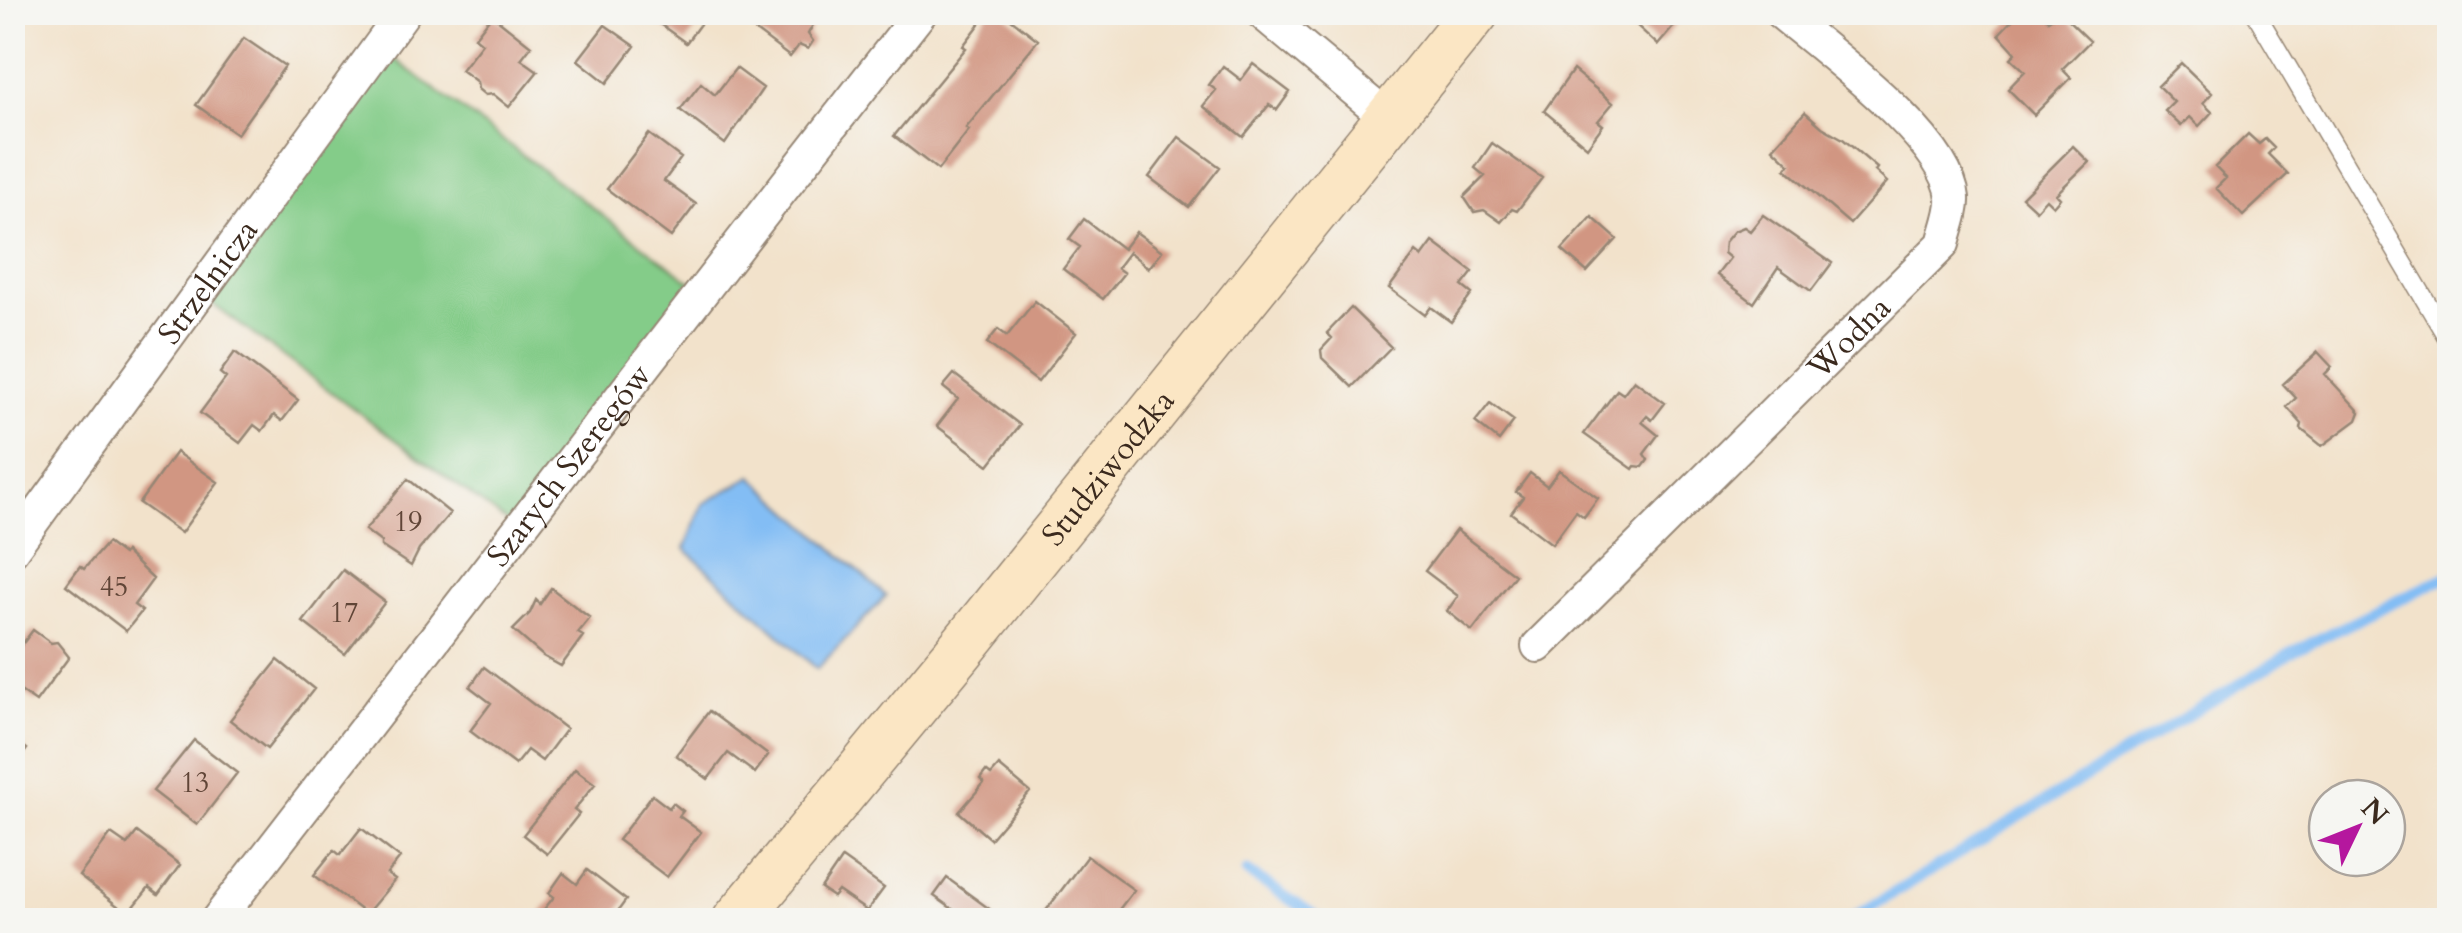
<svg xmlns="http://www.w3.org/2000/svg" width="2462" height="933" viewBox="0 0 2462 933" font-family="Cardo,serif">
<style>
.green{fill:#84cc89;stroke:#607b54;stroke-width:2.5}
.water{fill:#83bdf4;stroke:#5f7489;stroke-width:2.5}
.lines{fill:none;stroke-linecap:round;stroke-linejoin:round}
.stream{stroke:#83bdf4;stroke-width:11}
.building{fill:#d19682}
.lane-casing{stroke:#968674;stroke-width:21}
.street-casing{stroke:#968674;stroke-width:36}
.secondary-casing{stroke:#968674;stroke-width:51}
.lane{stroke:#fff;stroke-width:18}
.street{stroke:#fff;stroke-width:32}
.secondary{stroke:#fbe6c4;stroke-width:48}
.labels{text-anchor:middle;stroke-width:8;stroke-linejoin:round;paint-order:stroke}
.number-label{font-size:28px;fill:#604537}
.street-label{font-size:32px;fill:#3b2a1e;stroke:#f6f6f2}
</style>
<rect width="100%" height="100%" fill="#f6f6f2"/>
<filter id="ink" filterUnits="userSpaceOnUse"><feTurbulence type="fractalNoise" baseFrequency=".01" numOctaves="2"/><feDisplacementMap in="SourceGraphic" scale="20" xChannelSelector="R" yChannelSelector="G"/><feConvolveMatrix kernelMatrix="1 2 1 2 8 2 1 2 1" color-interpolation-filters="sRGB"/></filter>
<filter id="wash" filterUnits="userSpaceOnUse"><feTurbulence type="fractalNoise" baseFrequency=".0048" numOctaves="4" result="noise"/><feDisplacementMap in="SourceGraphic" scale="40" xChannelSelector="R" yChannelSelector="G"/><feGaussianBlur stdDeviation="2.25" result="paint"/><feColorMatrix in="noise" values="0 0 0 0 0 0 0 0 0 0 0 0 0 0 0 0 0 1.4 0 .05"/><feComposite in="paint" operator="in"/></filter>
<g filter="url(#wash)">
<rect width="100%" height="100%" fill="#f2e2cb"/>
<path class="green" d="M380 48 702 290 519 531 200 295Z"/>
<path class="water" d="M752 476 886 596 817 669 685 549 703 504Z"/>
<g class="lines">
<path class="stream" d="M1247 872 1322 920
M1849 920 2296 650 2450 575"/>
</g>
<g id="blocks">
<path class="building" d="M665 12H684L700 24 686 43 657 22Z
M759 12H820L808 34 813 41 808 49 799 45 790 57 749 26Z
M989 12H1002L1038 40 966 128 969 130 938 170 894 136 966 48 963 46Z
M1622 12H1686L1658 45Z
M2020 12H2041L2048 20 2060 12 2090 41 2062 69 2071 78 2034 115 2008 89 2025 71 2011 58 2016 53 1999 34Z
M492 15 531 46 521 59 538 71 509 107 493 94 485 95 478 89 477 82 461 70 482 43 475 37Z
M605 25 635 46 607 83 578 60Z
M244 38 285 66 237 134 196 105Z
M2181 63 2212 93 2203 103 2212 112 2199 126 2190 117 2181 126 2165 111 2174 102 2158 86Z
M1253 64 1290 92 1277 110 1269 105 1243 137 1203 106 1216 90 1209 85 1223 66 1241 80Z
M736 68 763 88 725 144 680 110 701 83 715 95Z
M1573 70 1613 103 1598 121 1603 125 1587 147 1544 111Z
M1805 112 1822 127 1843 139 1877 168 1875 171 1887 182 1850 224 1786 169 1790 164 1773 148Z
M649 134 681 158 664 181 696 204 671 237 607 189Z
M2248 134 2259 144 2265 139 2274 148 2268 154 2288 174 2243 216 2216 188 2226 178 2215 167Z
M1179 137 1220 167 1189 207 1149 177Z
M1492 143 1542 178 1517 211 1512 209 1501 222 1484 210 1474 212 1464 197 1485 176 1475 168Z
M2073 146 2089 162 2056 194 2060 198 2053 206 2046 199 2036 210 2022 197Z
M1763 215 1832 263 1811 291 1778 267 1754 303 1717 275 1730 258 1724 253 1725 242 1734 231 1744 227 1750 231Z
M1592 217 1617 239 1587 272 1562 250Z
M1084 219 1123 249 1136 232 1162 251 1149 268 1129 252 1117 268 1124 273 1103 299 1063 269 1080 247 1069 239Z
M1433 242 1473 272 1462 286 1472 294 1451 322 1431 307 1425 315 1389 288 1416 252 1422 257Z
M1035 301 1076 333 1038 382 987 343 998 329 1007 336Z
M1351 308 1391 347 1352 387 1322 358 1321 350 1332 338 1327 333Z
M235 352 298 400 282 421 274 415 262 431 254 425 240 443 200 413 226 378 220 373Z
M2318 352 2332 367 2325 374 2360 412 2357 420 2322 446 2301 429 2302 424 2287 407 2296 398 2283 384Z
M954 374 1020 425 989 465 937 426 958 399 943 387Z
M1634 380 1665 403 1652 420 1647 416 1642 422 1658 435 1644 454 1648 460 1643 467 1635 466 1633 469 1584 434 1617 390 1623 394Z
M1490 403 1514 421 1499 441 1475 422Z
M176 452 218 482 181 533 139 503Z
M1559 470 1598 498 1584 517 1576 511 1552 544 1511 513 1523 497 1516 492 1530 473 1547 486Z
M408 479 450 513 419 550 411 566 381 546V542L365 530Z
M1456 530 1515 575 1472 631 1447 611 1458 596 1425 571Z
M107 543 123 555 125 552 153 579 134 605 142 611 126 631 66 585 80 566 84 569Z
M343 570 385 602 345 654 303 622Z
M551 588 590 618 578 633 583 636 561 666 543 656 513 630 530 613 536 600 540 604Z
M33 630 51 643 57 642 69 657 36 702 12 685V658Z
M278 660 314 689 267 749 230 720Z
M484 667 566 729 542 761 527 750 515 765 470 731 491 703 470 687Z
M709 711 768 755 755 773 728 753 708 779 676 755Z
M12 738 27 749 12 769Z
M194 740 237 773 197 825 153 791Z
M999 766 1030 792 990 839 959 812 984 783 980 779 986 771 991 775Z
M575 769 595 784 574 810 579 814 547 854 523 835Z
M652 795 669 808 673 803 683 811 679 816 701 832 667 877 618 840Z
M361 828 400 858 387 874 395 880 366 914 314 875 334 850 340 855Z
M137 832 180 865 158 895 149 888 128 914 79 876 111 834 127 845Z
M1087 856 1134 890 1111 920H1039Z
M842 858 884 888 867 911 838 891 833 897 821 889Z
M587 870 626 900 615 915 609 911 602 920H551L541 913 554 897 549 893 563 873 577 884Z
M947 878 995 913 989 920H968L934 896Z"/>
</g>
</g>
<g filter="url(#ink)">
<use href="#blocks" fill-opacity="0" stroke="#968674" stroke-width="2.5"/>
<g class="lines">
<defs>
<path id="lane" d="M2255 12 2450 342"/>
<g id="street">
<path d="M1261 12 1388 118"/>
<path id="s1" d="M12 550 404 12"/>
<path id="s2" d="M1538 646 1943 244C1946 231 1954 211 1953 198 1948 139 1825 50 1780 12"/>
<path id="s3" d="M217 920C452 618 683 313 921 12"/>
</g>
<g id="secondary">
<path id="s4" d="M737 920 958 653 1475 12"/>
</g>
</defs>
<use href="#lane" class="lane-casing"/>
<use href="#street" class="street-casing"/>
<use href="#secondary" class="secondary-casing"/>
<use href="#lane" class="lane"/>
<use href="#street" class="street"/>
<use href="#secondary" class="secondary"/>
</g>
</g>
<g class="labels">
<g class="number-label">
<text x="408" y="531">19</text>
<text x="114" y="596">45</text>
<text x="344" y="622">17</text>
<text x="195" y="792">13</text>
</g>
<g class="street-label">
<text dy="11" stroke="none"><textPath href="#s1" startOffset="332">Strzelnicza</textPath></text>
<text dy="11" stroke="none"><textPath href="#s2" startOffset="438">Wodna</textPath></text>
<text dy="11" stroke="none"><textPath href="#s3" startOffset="575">Szarych Szeregów</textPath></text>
<text dy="11" stroke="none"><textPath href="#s4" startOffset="585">Studziwodzka</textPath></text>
</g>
</g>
<rect width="2462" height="933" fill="none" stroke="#f6f6f2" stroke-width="50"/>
<g transform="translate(2357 828) rotate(47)"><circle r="48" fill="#f6f6f2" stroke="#aba49d" stroke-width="2.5"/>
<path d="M0-8L18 38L0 25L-18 38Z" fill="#b5179e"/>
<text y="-15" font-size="28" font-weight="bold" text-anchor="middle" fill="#3b2a1e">N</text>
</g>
</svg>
